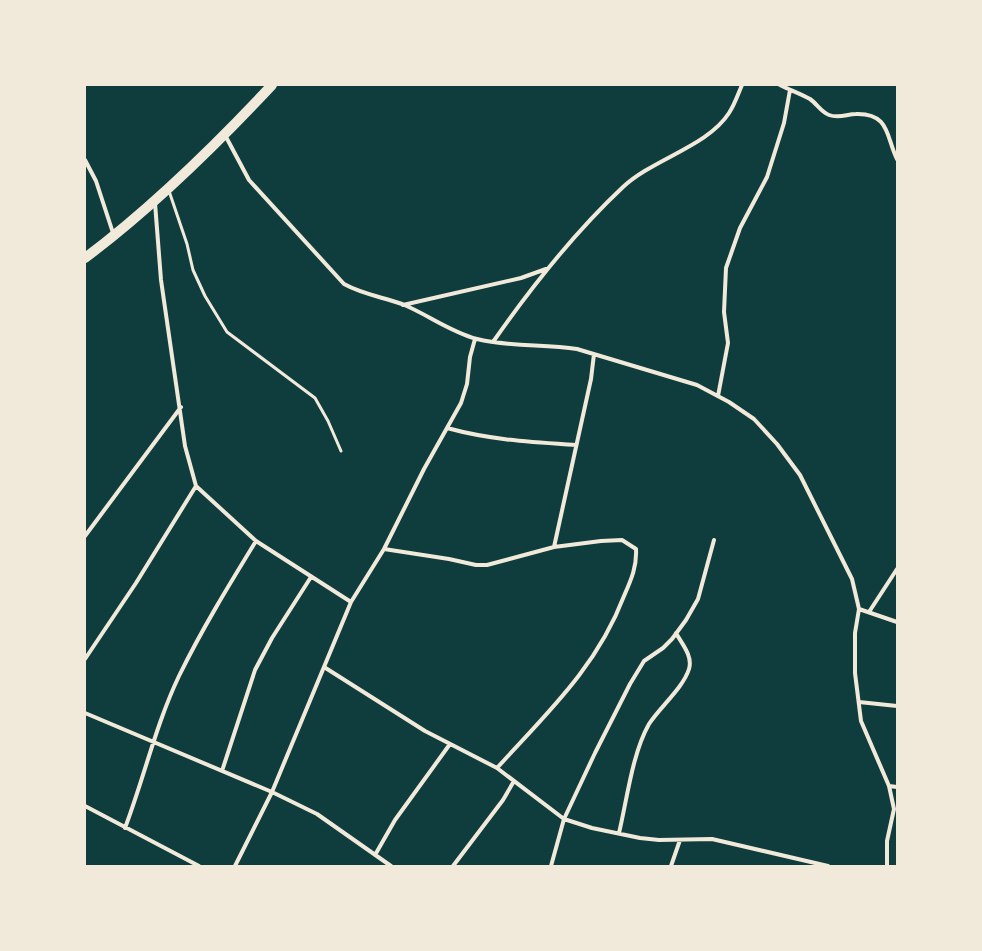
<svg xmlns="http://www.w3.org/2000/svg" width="982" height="951" viewBox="0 0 982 951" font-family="Rubik,sans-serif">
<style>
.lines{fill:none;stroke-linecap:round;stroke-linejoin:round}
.service{stroke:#f1e9da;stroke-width:3}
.minor{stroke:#f1e9da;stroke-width:4}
.primary{stroke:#f1e9da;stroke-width:10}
</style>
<rect width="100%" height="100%" fill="#0f3d3e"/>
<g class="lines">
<path class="service" d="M169 191 187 244 193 270 205 296 227 332 315 398 328 421 341 451"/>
<path class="minor" d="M780 85C790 90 801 94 810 99 817 104 821 112 829 115 839 119 847 114 856 114 890 113 886 137 897 159
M225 135 249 180 344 284C362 294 382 297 402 304 427 314 450 332 477 339 509 347 544 344 577 349L697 385 729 402 754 419 777 444 800 475 852 579 859 609 855 633V673L861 721 889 786 894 809 887 841V866
M85 160 96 181 114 236
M155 203 161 280 185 446 196 486 256 541 351 602
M403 305 521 278 546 269
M493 342C532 286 574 233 623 187 653 159 708 146 729 113 735 104 738 94 742 85
M718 396 728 343 724 312 726 268 740 228 767 177 784 123 790 90
M447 428C491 440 531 442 576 445
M85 536 181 407
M554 547 591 379 594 354
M384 549 449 559 476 565H487L554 547 601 541 622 540 636 549C637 567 631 580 624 596 597 667 547 713 497 768
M859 609 897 622
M869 612 897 569
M85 659 136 583 196 486
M324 667 425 731 497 768 564 819 592 828 640 838 659 840 712 839 828 866
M859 702 897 706
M85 713 272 792 317 814 391 866
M222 771 255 670 272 638 311 577
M889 786 897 787
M85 806 199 866
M125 828C144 778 156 724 179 676 202 629 229 585 256 541
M619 833C627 800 632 754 649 724 660 707 683 688 689 669 693 656 682 644 676 633
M375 855 395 820 450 744
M235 866 272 792 351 602 384 549 424 469 461 403 467 384 470 357 475 339
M453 866 503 800 514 781
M551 866 564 819 595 753 630 684 644 661 663 648 672 639 686 620 698 599 714 540
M671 866 680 840"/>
<path class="primary" d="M85 258C153 207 214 147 272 85"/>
</g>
<rect width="982" height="951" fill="none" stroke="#f1e9da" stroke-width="172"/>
</svg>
